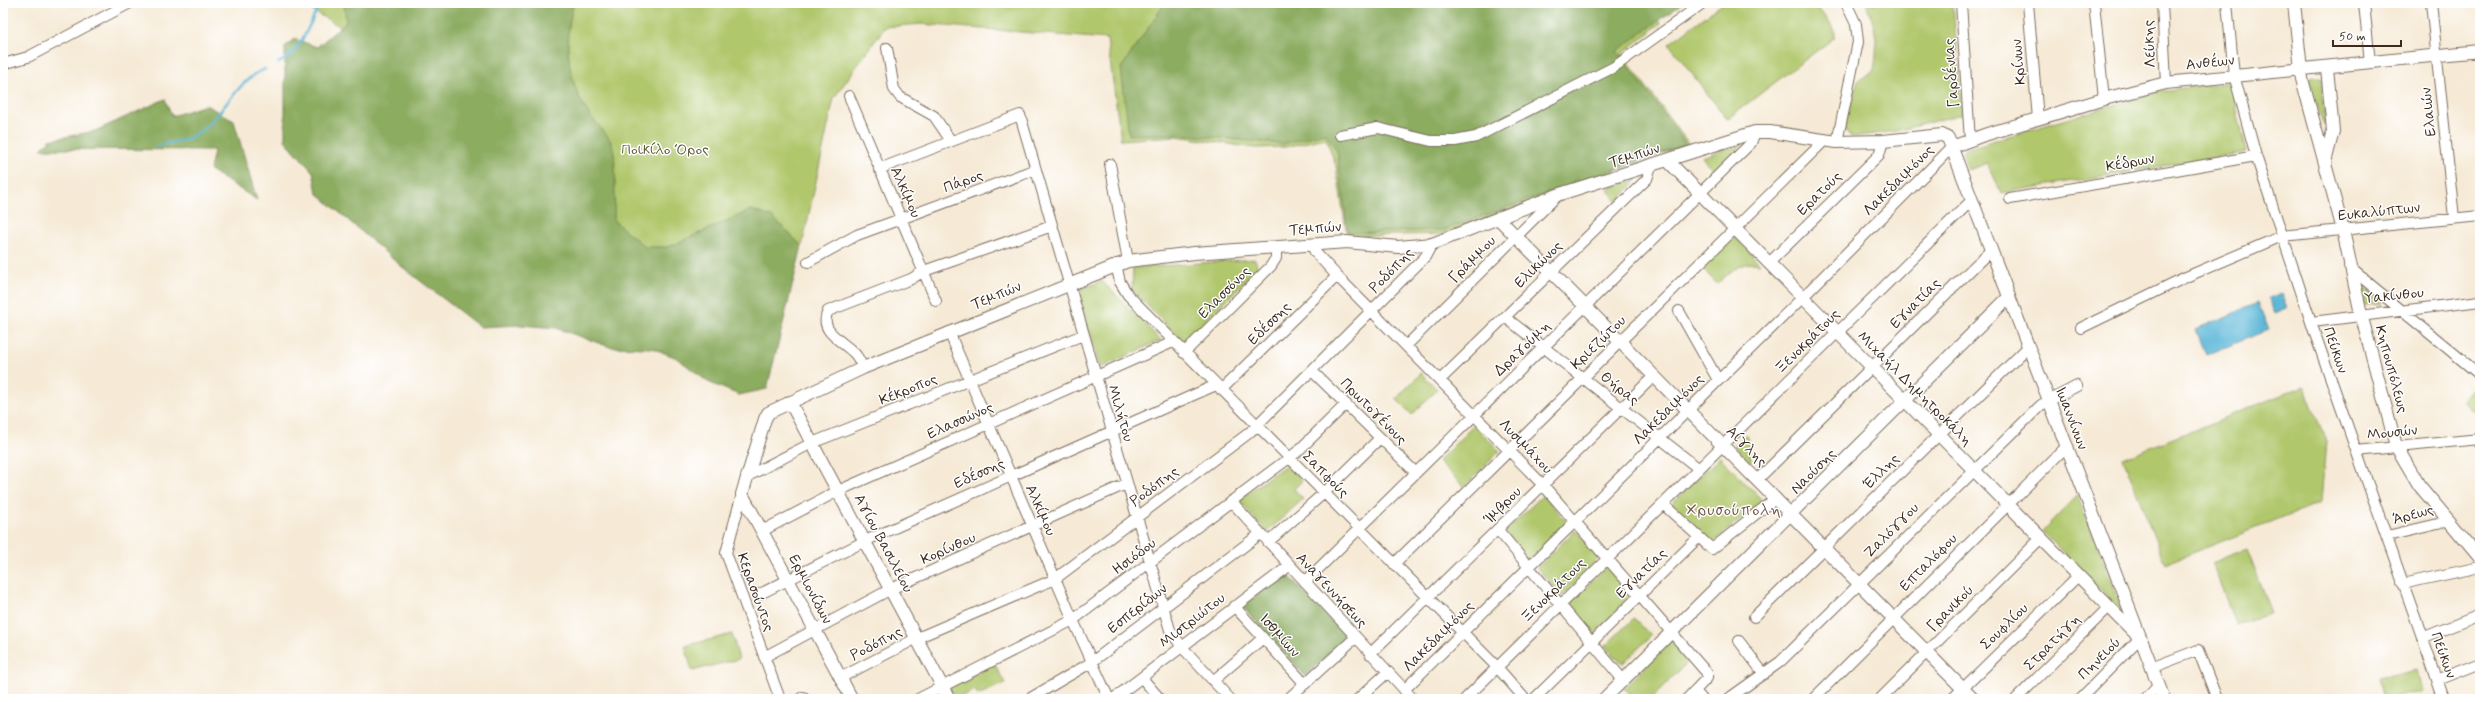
<svg xmlns="http://www.w3.org/2000/svg" width="2483" height="702" viewBox="0 0 2483 702" font-family="Mynerve,sans-serif">
<style>
.green{fill:#b0c76c;stroke:#767845}
.forest{fill:#8cac60;stroke:#646b3f}
.water{fill:#59b5d7;stroke:#4a707a}
.lines{fill:none;stroke-linecap:round;stroke-linejoin:round}
.stream{stroke:#59b5d7;stroke-width:2.5}
.minor-casing{stroke:#7c6d5e;stroke-width:12}
.tertiary-casing{stroke:#7c6d5e;stroke-width:14}
.minor{stroke:#fff;stroke-width:10}
.tertiary{stroke:#fff;stroke-width:12}
.labels{text-anchor:middle;stroke-width:3;stroke-linejoin:round;paint-order:stroke}
.street-label{font-size:15px;fill:#3b2a1e;stroke:#fff}
.park-label{font-size:15px;fill:#5e5935;stroke:#fff}
.neighbourhood-label{font-size:16px;letter-spacing:1px;fill:#705146;stroke:#fff}
</style>
<rect width="100%" height="100%" fill="#fff"/>
<filter id="ink" filterUnits="userSpaceOnUse"><feTurbulence type="fractalNoise" baseFrequency=".025" numOctaves="2"/><feDisplacementMap in="SourceGraphic" scale="8" xChannelSelector="R" yChannelSelector="G"/><feConvolveMatrix kernelMatrix="1 2 1 2 8 2 1 2 1" color-interpolation-filters="sRGB"/></filter>
<filter id="wash" filterUnits="userSpaceOnUse"><feTurbulence type="fractalNoise" baseFrequency=".012" numOctaves="4" result="noise"/><feDisplacementMap in="SourceGraphic" scale="16" xChannelSelector="R" yChannelSelector="G"/><feGaussianBlur stdDeviation="0.9" result="paint"/><feColorMatrix in="noise" values="0 0 0 0 0 0 0 0 0 0 0 0 0 0 0 0 0 1.4 0 .05"/><feComposite in="paint" operator="in"/></filter>
<g filter="url(#wash)">
<rect width="100%" height="100%" fill="#f6ead6"/>
<path class="green" d="M299 3H1650L1661 23 1622 54 1689 144 1443 234 1347 236 1336 166 1326 138 1285 147 1255 148 1176 136 1121 140 1107 39 921 24 885 27 834 98 802 246 792 237 674 315 364 40Z
M1723 3H1814L1835 30V37L1727 119 1669 44Z
M1866 3H1953L1962 114 1897 131 1852 137 1846 133 1844 128 1858 81 1874 70C1879 42 1876 29 1866 3Z
M2313 76 2321 79 2326 125H2323L2309 79Z
M2230 82 2247 152 2001 193 1988 163 1968 170 1962 153 1965 149 2161 91Z
M1744 143 1715 172 1702 157Z
M1639 178 1617 202 1607 189Z
M1734 236 1760 264C1742 260 1729 273 1717 284L1702 268Z
M1255 259 1258 268 1184 343 1132 290 1133 268Z
M1102 281 1161 340 1100 368 1077 291Z
M2361 283 2382 302 2381 304 2364 305 2359 284Z
M1421 373 1437 389 1412 415 1396 399Z
M2476 384 2480 387V415L2462 400Z
M2304 386 2326 441 2321 502 2165 564 2123 458Z
M1474 425 1500 451 1464 487 1438 461Z
M1746 434 1752 462 1750 464 1734 446Z
M1720 457 1763 501 1712 543 1671 504Z
M1287 464 1302 481 1294 489 1303 499 1267 532 1238 500Z
M1543 495 1568 523 1529 561 1505 532Z
M2077 495 2122 608 2120 610 2042 531Z
M1575 530 1599 558 1562 597 1537 568Z
M2246 549 2271 612 2236 625 2212 563Z
M1606 567 1633 596 1593 635 1568 605Z
M1634 618 1651 636 1622 664 1605 646Z
M732 634 739 659 692 671 685 646Z
M1672 640 1689 660 1652 699H1635L1624 688Z
M994 663 1005 683 978 695 975 690 956 699 949 688Z
M2417 669 2422 692 2383 699 2378 678Z"/>
<path class="forest" d="M344 3H574C563 39 567 83 589 114 595 123 606 132 611 142 618 156 614 205 614 221L645 247H668L751 210 772 217 802 246 767 389 739 395 708 382 677 358 652 348 610 347 556 328 521 325 480 327 401 266 317 193 313 172 285 140V47L295 39 317 47 346 22Z
M1165 3H1683L1617 51 1686 144 1444 230 1348 233 1337 151 1325 133 1282 144 1177 134 1129 135 1121 68Z
M165 99 172 116 206 105 234 121 257 200 210 170 214 150 41 149 50 140 95 131Z
M1286 573 1347 637 1305 676 1242 606Z"/>
<path class="water" d="M2281 293 2287 309 2275 314 2268 298Z
M2258 303 2269 330 2206 355 2196 329Z"/>
<g class="lines">
<path class="stream" d="M278 63C302 53 308 24 321 3
M156 146C167 143 181 142 191 137 220 124 234 81 265 69"/>
</g>
</g>
<g filter="url(#ink)">
<g class="lines">
<defs>
<path id="minor" d="M1961 3 1970 141
M2028 3 2038 119
M2094 3 2104 99
M2162 3 2166 83
M2227 3 2234 75 2256 156 2315 334 2444 699
M2364 3 2370 63
M2431 3 2454 218
M887 48 894 89 900 97 934 116 951 141
M3 64 28 57 130 3
M849 96 936 301
M1340 135 1378 128 1431 141H1455L1476 137 1614 67 1703 3
M1837 142 1858 42 1856 24 1846 3
M1110 164 1128 261
M879 169 1020 115 1170 630 1182 647 1230 699
M2010 199 2256 156
M1312 245 1315 252 1337 276 1543 485 1707 673V678L1687 699
M808 262 857 235 1034 170
M1769 263 1879 155 1883 141
M1116 264 1120 282 1128 295 1497 667 1525 699
M2349 267 2480 375
M1679 311 1718 380
M1505 317 1698 468
M2312 322 2480 301
M2081 328 2186 277 2282 236 2480 216
M949 332 1073 620 1109 699
M1406 346 1558 195
M1184 353 1271 266 1276 258V247
M863 368C860 362 858 356 853 352 841 340 818 331 828 311L911 279 924 271 1052 226
M1312 371 1415 472
M1440 380 1647 179 1651 166
M1221 390 1337 276
M2356 451 2480 439
M746 477 812 443 1083 335
M1758 479 1991 250
M742 494 726 553 780 699
M1231 501 1413 699
M1663 504 1712 549 1776 498
M1498 530 1623 680
M762 531 838 491 1173 342
M2387 536 2438 524 2446 520
M1268 542 1324 493 1380 438
M1394 564 1823 142
M1305 582 1751 143 1755 132
M2402 584 2480 567
M758 595 865 541 1216 385
M1234 606 1305 684
M1754 617 2028 347
M2422 638 2480 615
M1739 641 1764 674
M1370 654 1654 376
M764 657 891 589 1126 484
M2151 668 2198 650 2217 699
M840 678 917 638 1055 579 1249 433 1425 257 1432 244
M1142 678 1160 699
M2437 680 2480 663
M1213 681 1263 638
M1404 690 1803 297 1952 147
M1695 691 1702 699
M800 699 803 697
M918 699 1073 620 1297 452 1346 404
M1029 699 1092 662 1260 534
M1113 699 1289 566
M1288 699 1355 638
M1358 699 1388 672
M1465 699 1972 200
M1534 699 1698 538
M1728 699 1780 662 2041 405 2077 386
M1813 699 2066 447
M1880 699 2041 538
M1952 699 2078 576
M2016 699 2109 607
M2080 699 2140 638
M2145 699 2158 685"/>
<path id="tertiary" d="M2294 3 2302 79 2343 230 2361 314 2396 446 2419 485 2480 558
M1952 147 1984 135 2104 99 2166 83 2480 51
M1668 161 2138 636
M2325 162 2333 131 2327 68
M1498 218 1973 699
M790 402 949 699
M852 699 742 494 765 419 768 413 863 368 1128 261 1194 253 1347 242 1398 247 1432 244 1560 194 1755 132H1770L1837 142 1883 141 1942 135 1948 138 2164 699
M1604 699 2009 297"/>
</defs>
<use href="#minor" class="minor-casing"/>
<use href="#tertiary" class="tertiary-casing"/>
<use href="#minor" class="minor"/>
<use href="#tertiary" class="tertiary"/>
</g>
</g>
<g class="labels">
<g class="street-label">
<text transform="translate(2149 44) rotate(-93)" y="5">Λεύκης</text>
<text transform="translate(2018 62) rotate(-95)" y="5">Κρίνων</text>
<text transform="translate(2210 62) rotate(-6)" y="5">Ανθέων</text>
<text transform="translate(1951 73) rotate(-94)" y="5">Γαρδένιας</text>
<text transform="translate(2428 112) rotate(-96)" y="5">Ελαιών</text>
<text transform="translate(1634 155) rotate(-17)" y="5">Τεμπών</text>
<text transform="translate(2130 162) rotate(-10)" y="5">Κέδρων</text>
<text transform="translate(1898 180) rotate(-45)" y="5">Λακεδαιμόνος</text>
<text transform="translate(963 181) rotate(-20)" y="5">Πάρος</text>
<text transform="translate(906 192) rotate(66)" y="5">Αλκίμου</text>
<text transform="translate(1819 193) rotate(-44)" y="5">Ερατούς</text>
<text transform="translate(2379 211) rotate(-6)" y="5">Ευκαλύπτων</text>
<text transform="translate(1315 228) rotate(-4)" y="5">Τεμπών</text>
<text transform="translate(1472 259) rotate(-45)" y="5">Γράμμου</text>
<text transform="translate(1538 264) rotate(-44)" y="5">Ελικώνος</text>
<text transform="translate(1391 270) rotate(-46)" y="5">Ροδόπης</text>
<text transform="translate(1224 292) rotate(-45)" y="5">Ελασσόνος</text>
<text transform="translate(996 295) rotate(-22)" y="5">Τεμπών</text>
<text transform="translate(2394 295) rotate(-6)" y="5">Υακίνθου</text>
<text transform="translate(1915 303) rotate(-45)" y="5">Εγνατίας</text>
<text transform="translate(1269 323) rotate(-45)" y="5">Εδέσσης</text>
<text transform="translate(1807 341) rotate(-45)" y="5">Ξενοκράτους</text>
<text transform="translate(1598 342) rotate(-44)" y="5">Κριεζώτου</text>
<text transform="translate(1522 348) rotate(-44)" y="5">Δραγούμη</text>
<text transform="translate(2336 350) rotate(71)" y="5">Πεύκων</text>
<text transform="translate(2392 369) rotate(75)" y="5">Κηπουπόλεως</text>
<text transform="translate(1620 388) rotate(38)" y="5">Θήρας</text>
<text transform="translate(1915 388) rotate(45)" y="5">Μιχαήλ Δημητροκάλη</text>
<text transform="translate(908 389) rotate(-22)" y="5">Κέκροπος</text>
<text transform="translate(1668 409) rotate(-45)" y="5">Λακεδαιμόνος</text>
<text transform="translate(1374 411) rotate(45)" y="5">Πρωτογένους</text>
<text transform="translate(1121 413) rotate(73)" y="5">Μιλήτου</text>
<text transform="translate(2072 418) rotate(69)" y="5">Ιωαννίνων</text>
<text transform="translate(960 420) rotate(-24)" y="5">Ελασσώνος</text>
<text transform="translate(2392 432) rotate(-6)" y="5">Μουσών</text>
<text transform="translate(1526 446) rotate(46)" y="5">Λυσιμάχου</text>
<text transform="translate(1747 446) rotate(45)" y="5">Αίγλης</text>
<text transform="translate(1813 471) rotate(-45)" y="5">Ναούσης</text>
<text transform="translate(1881 471) rotate(-44)" y="5">Έλλης</text>
<text transform="translate(979 473) rotate(-24)" y="5">Εδέσσης</text>
<text transform="translate(1326 474) rotate(45)" y="5">Σαπφούς</text>
<text transform="translate(1154 486) rotate(-37)" y="5">Ροδόπης</text>
<text transform="translate(1502 505) rotate(-45)" y="5">Ίμβρου</text>
<text transform="translate(1041 510) rotate(66)" y="5">Αλκίμου</text>
<text transform="translate(2413 514) rotate(-15)" y="5">Άρεως</text>
<text transform="translate(1891 530) rotate(-45)" y="5">Ζαλόγγου</text>
<text transform="translate(884 543) rotate(62)" y="5">Αγίου Βασιλείου</text>
<text transform="translate(948 548) rotate(-24)" y="5">Κορίνθου</text>
<text transform="translate(1134 556) rotate(-37)" y="5">Ησιόδου</text>
<text transform="translate(1928 562) rotate(-45)" y="5">Επταλόφου</text>
<text transform="translate(1641 573) rotate(-44)" y="5">Εγνατίας</text>
<text transform="translate(811 589) rotate(62)" y="5">Ερμιονίδων</text>
<text transform="translate(1332 590) rotate(47)" y="5">Αναγεννήσεως</text>
<text transform="translate(1553 590) rotate(-45)" y="5">Ξενοκράτους</text>
<text transform="translate(756 592) rotate(70)" y="5">Κερασούντος</text>
<text transform="translate(1137 608) rotate(-38)" y="5">Εσπερίδων</text>
<text transform="translate(1950 608) rotate(-45)" y="5">Γρανικού</text>
<text transform="translate(1192 620) rotate(-38)" y="5">Μιστριώτου</text>
<text transform="translate(2004 626) rotate(-44)" y="5">Σουφλίου</text>
<text transform="translate(1280 635) rotate(48)" y="5">Ισθμίων</text>
<text transform="translate(1438 636) rotate(-45)" y="5">Λακεδαιμόνος</text>
<text transform="translate(2052 642) rotate(-45)" y="5">Στρατήγη</text>
<text transform="translate(876 643) rotate(-28)" y="5">Ροδόπης</text>
<text transform="translate(2444 655) rotate(70)" y="5">Πεύκων</text>
<text transform="translate(2099 658) rotate(-45)" y="5">Πηνειού</text>
</g>
<g class="park-label">
<text x="665" y="154">Ποικίλο Όρος</text>
</g>
<g class="neighbourhood-label">
<text x="1734" y="515">Χρυσούπολη</text>
</g>
</g>
<rect width="2483" height="702" fill="none" stroke="#fff" stroke-width="16"/>
<path d="M2333 40v6h68v-6" fill="none" stroke="#3b2a1e" stroke-width="2"/>
<text x="2339" y="40" font-size="12" fill="#3b2a1e" stroke="#ffffff" stroke-width="3" paint-order="stroke">50 m</text>
</svg>
